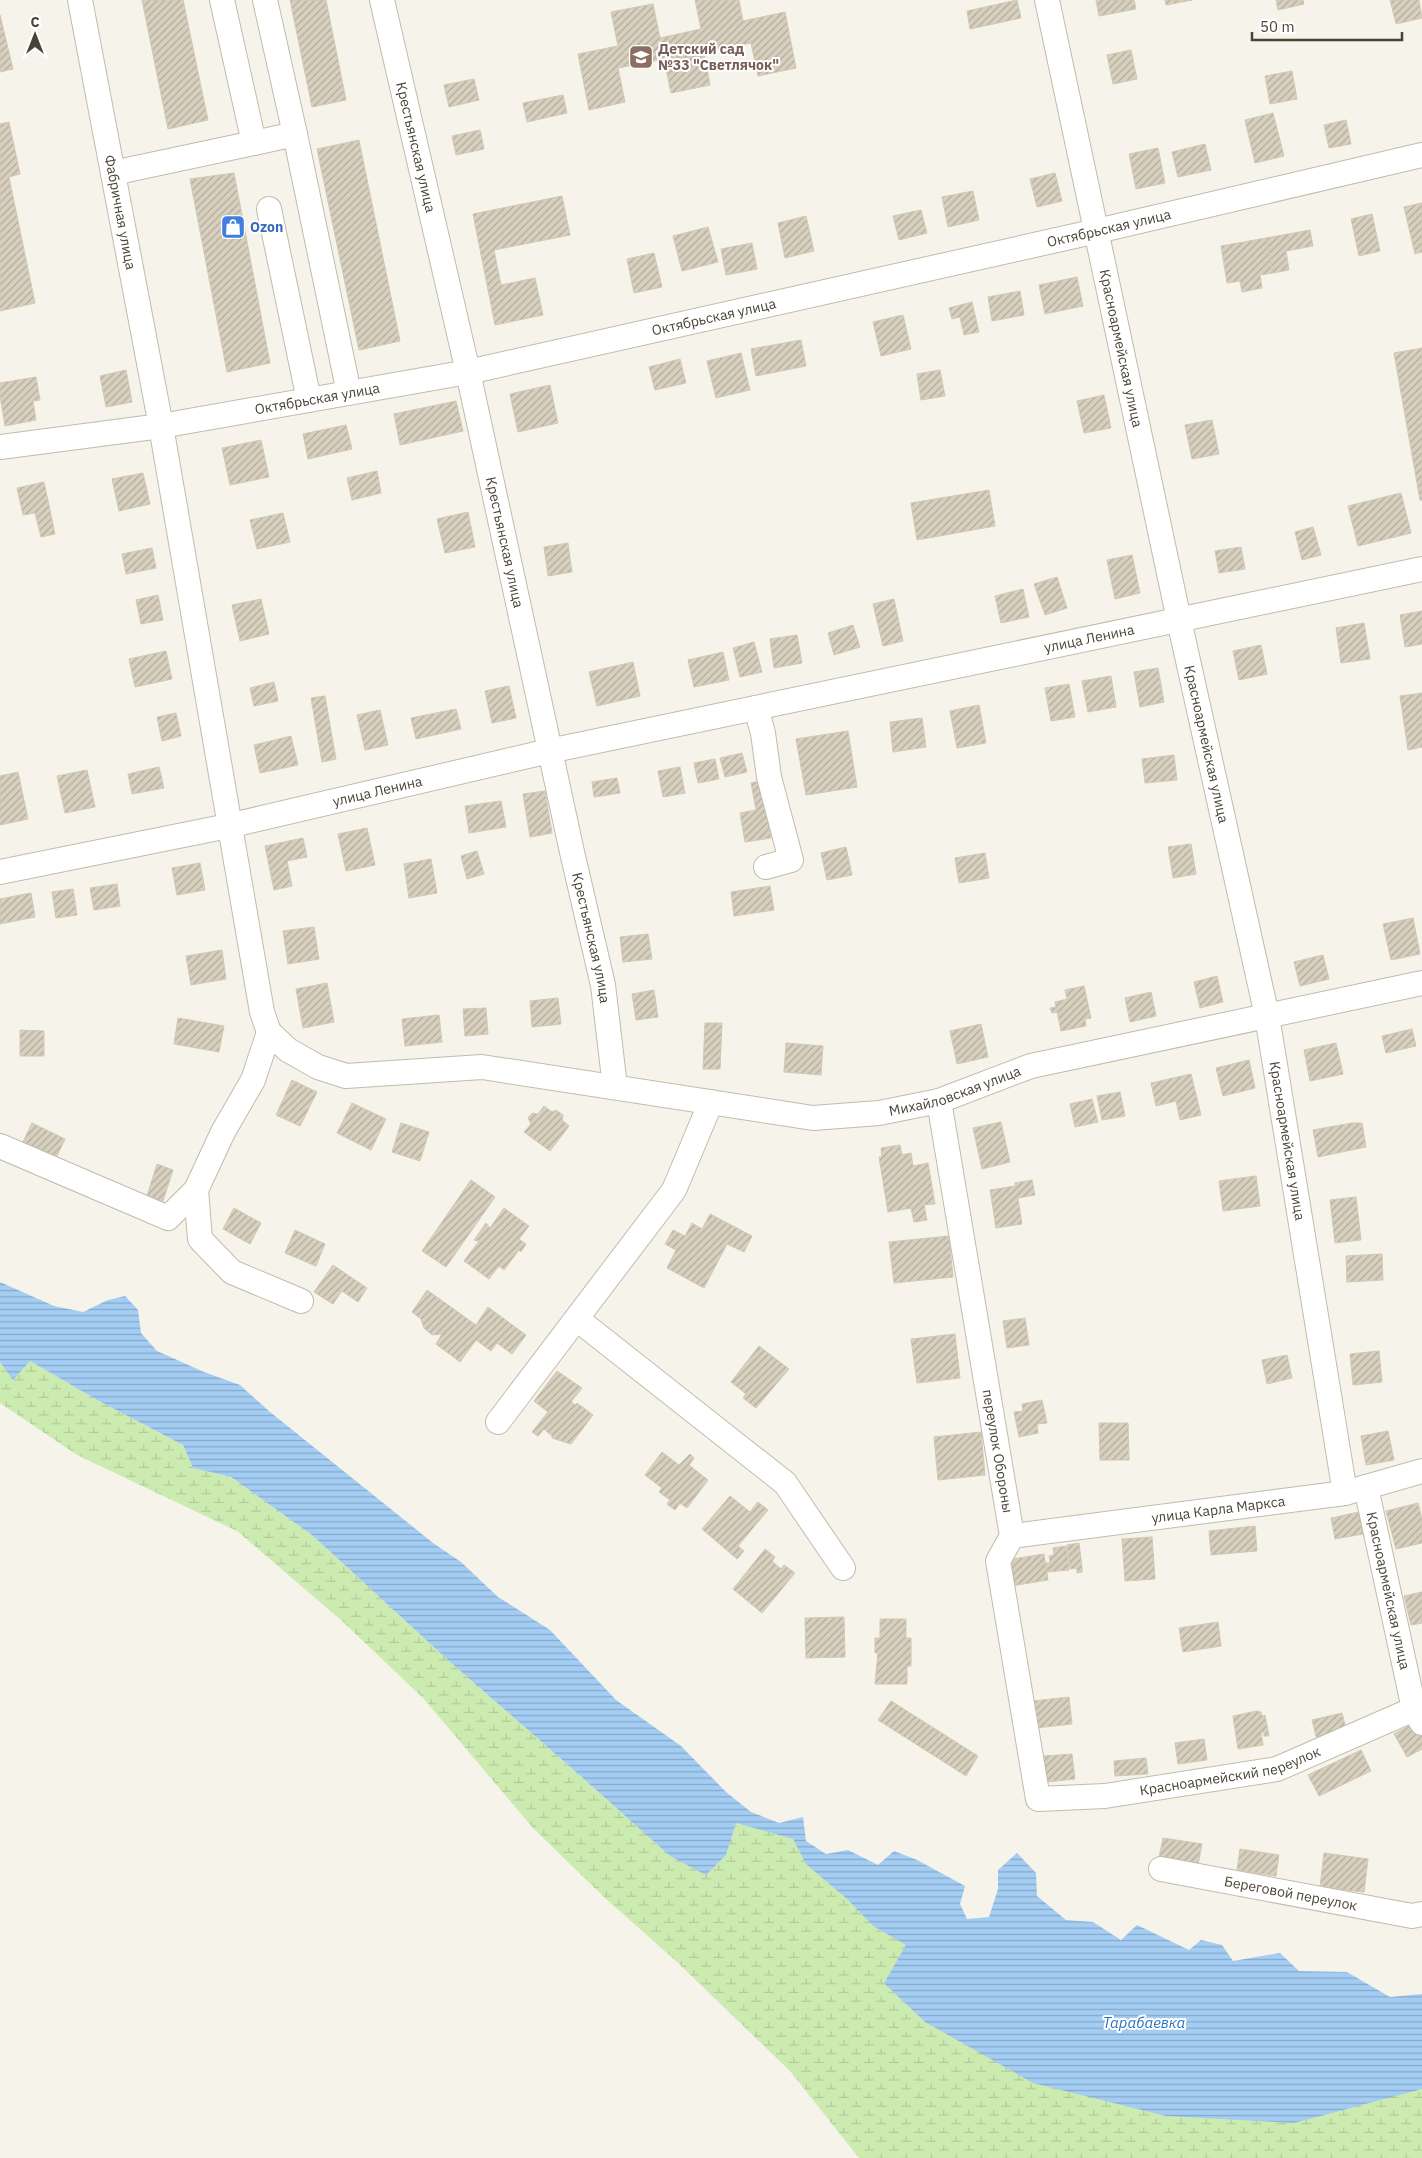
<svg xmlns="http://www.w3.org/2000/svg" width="1422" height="2158" viewBox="0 0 1422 2158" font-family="'IBM Plex Sans',sans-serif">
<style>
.wetland{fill:url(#wetland-marsh)}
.water{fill:url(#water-rules)}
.building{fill:url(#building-hatch);stroke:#d3c8b1}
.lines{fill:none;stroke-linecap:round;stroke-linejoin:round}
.minor-casing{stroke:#c1bcab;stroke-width:26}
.minor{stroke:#fff;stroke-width:24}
.labels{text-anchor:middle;stroke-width:4;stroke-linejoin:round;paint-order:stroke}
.education-label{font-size:14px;font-weight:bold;fill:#785e54;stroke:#fff;text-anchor:start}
.street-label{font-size:14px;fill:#4a4437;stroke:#fff}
.shop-label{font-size:14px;font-weight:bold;fill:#366cbe;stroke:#fff;text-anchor:start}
.water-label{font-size:15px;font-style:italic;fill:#2a73bb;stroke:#fff}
</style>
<defs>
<pattern id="wetland-marsh" width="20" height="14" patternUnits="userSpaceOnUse" patternTransform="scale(1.25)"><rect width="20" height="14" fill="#ccebb1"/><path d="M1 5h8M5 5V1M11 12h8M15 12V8" fill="none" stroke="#b1cb99"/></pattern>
<pattern id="water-rules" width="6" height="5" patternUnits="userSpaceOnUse" patternTransform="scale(1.25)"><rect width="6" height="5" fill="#a4cdf4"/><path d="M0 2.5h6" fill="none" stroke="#88a8c6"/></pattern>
<pattern id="building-hatch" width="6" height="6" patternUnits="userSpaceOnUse" patternTransform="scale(1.25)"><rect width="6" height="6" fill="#d8d0be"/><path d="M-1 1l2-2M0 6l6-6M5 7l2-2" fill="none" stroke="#b1aa9b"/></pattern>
</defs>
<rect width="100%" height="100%" fill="#f5f3ea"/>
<path class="wetland" d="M30 1361 99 1401 183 1445 193 1468 231 1477 312 1535 449 1661 576 1772 670 1856 726 1855 736 1822 793 1839 807 1864 847 1899 873 1926 907 1945 884 1983 1398 2094 1422 2089V2158H859L790 2071 676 1961 606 1899 533 1828 424 1699 342 1621 237 1531 77 1455 0 1403V1362L13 1379Z"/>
<path class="water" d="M0 1282 54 1306 83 1312 108 1300 125 1296 138 1310 141 1333 157 1351 204 1372 240 1385 270 1412 433 1543 461 1562 498 1597 550 1630 616 1700 681 1746 726 1792 751 1812 779 1823 803 1817 806 1841 826 1854 848 1850 878 1865 894 1851 917 1860 965 1886 960 1904 967 1919 989 1917 998 1889V1870L1017 1853 1036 1873 1037 1896 1066 1920 1093 1922 1121 1940 1137 1925 1189 1950 1201 1940 1222 1945 1233 1961 1280 1953 1299 1971 1347 1972 1390 1997 1422 1994V2089L1294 2123 1166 2116 1033 2083 925 2022 884 1983 906 1945 873 1926 847 1899 806 1864 793 1839 736 1823 726 1855 706 1875 670 1856 576 1772 449 1661 312 1535 231 1477 193 1468 183 1445 99 1401 30 1361 13 1380 0 1362Z"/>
<path class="building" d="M142 0H183L208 120 168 129Z
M290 0H326L346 100 312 107Z
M695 0H739L743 21 785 12 796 68 758 76 751 43 704 52 710 85 671 93 664 59 618 68 625 102 589 110 578 54 618 46 611 12 653 4 660 38 701 29Z
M1017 0 1021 18 970 29 967 11Z
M1096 0H1134L1136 9 1099 16Z
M1165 0H1192L1166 5Z
M1276 0H1303L1304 4 1278 10Z
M1390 0H1419L1422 18 1396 24Z
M0 15 13 69 0 72Z
M1131 50 1137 79 1113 84 1107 55Z
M1292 71 1297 99 1270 104 1265 76Z
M474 79 479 100 449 107 444 85Z
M563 95 567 113 527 122 523 103Z
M1273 113 1284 156 1255 163 1245 120Z
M1346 120 1351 144 1329 148 1324 125Z
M9 122 20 174 9 177 35 303 0 311V124Z
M480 130 484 149 456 155 452 136Z
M359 140 400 341 359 350 317 149Z
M1205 144 1211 170 1178 177 1172 152Z
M1158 148 1165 183 1136 189 1129 154Z
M234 173 270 363 227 372 190 179Z
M1055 173 1062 201 1037 207 1030 179Z
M973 191 979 220 948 227 942 197Z
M562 196 570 235 494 250 501 285 535 278 543 315 495 325 473 214Z
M1422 203V252L1415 254 1404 207Z
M921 210 927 233 899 240 893 216Z
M1372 214 1380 251 1359 256 1351 219Z
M806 216 814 251 785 258 778 223Z
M708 227 718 262 682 271 673 236Z
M1310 230 1313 246 1286 251 1289 270 1273 273 1266 238Z
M1266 238 1273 273 1260 275 1262 288 1242 292 1240 281 1227 283 1221 246Z
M752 243 757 269 726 275 721 249Z
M654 253 662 287 634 293 627 259Z
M1077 277 1083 306 1045 314 1039 285Z
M1020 291 1024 315 992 321 988 297Z
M972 302 979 332 964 335 960 317 952 319 949 308Z
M903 315 911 349 881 356 873 322Z
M801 340 806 366 756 376 751 349Z
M1422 348V500H1420L1394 353Z
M741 353 750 390 716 398 707 361Z
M680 359 686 383 655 390 649 367Z
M126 370 132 402 106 407 100 376Z
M940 370 945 396 921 400 917 374Z
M36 377 40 400 33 401 36 420 5 426 0 396V383Z
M550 385 558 423 518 432 510 394Z
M1104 395 1111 428 1084 433 1077 401Z
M456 401 463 431 400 445 394 414Z
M1212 420 1219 454 1192 459 1185 425Z
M346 425 352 449 308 459 303 434Z
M261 440 269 477 230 485 222 448Z
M377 471 381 493 352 500 347 478Z
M143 473 150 504 119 511 112 479Z
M44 482 55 534 41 537 35 513 23 515 17 488Z
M989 490 995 526 917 540 911 503Z
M1401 493 1411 533 1358 546 1348 506Z
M468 512 475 547 445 553 437 519Z
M283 513 290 542 257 549 250 520Z
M1313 527 1321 555 1302 560 1295 532Z
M568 543 572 572 548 576 544 547Z
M1241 547 1245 569 1219 573 1215 551Z
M152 548 156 568 126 574 122 554Z
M1132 555 1140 593 1115 599 1107 560Z
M1057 577 1067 608 1045 615 1034 584Z
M1023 589 1029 617 1001 623 995 596Z
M158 595 163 620 141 624 136 600Z
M261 599 269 634 240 641 232 605Z
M894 599 903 641 883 646 873 604Z
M1422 611V644L1405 647 1400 615Z
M1364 623 1370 659 1341 663 1336 628Z
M853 625 860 647 834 655 828 633Z
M797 635 802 663 774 668 770 639Z
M754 642 762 672 740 677 733 648Z
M1261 645 1267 674 1239 680 1233 651Z
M166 651 172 679 135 687 129 659Z
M723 652 729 680 694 687 688 660Z
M633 662 640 696 597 706 589 672Z
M1158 668 1164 702 1140 707 1134 672Z
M1111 676 1116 707 1088 712 1082 681Z
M274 682 278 701 254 706 250 688Z
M1069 684 1075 717 1051 721 1045 688Z
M509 686 516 718 492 723 485 691Z
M1422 693V747L1408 750 1400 696Z
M325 696 336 759 322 762 311 698Z
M979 705 986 743 957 748 950 711Z
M456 709 461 729 416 739 411 718Z
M380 710 388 745 365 750 357 715Z
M176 713 181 736 162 741 157 717Z
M922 718 926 747 893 752 890 722Z
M848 731 857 787 806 795 796 739Z
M291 736 298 765 260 773 254 745Z
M742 753 747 772 725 777 720 758Z
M1174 755 1177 780 1145 783 1142 759Z
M715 759 719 779 698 783 694 763Z
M159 767 164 788 132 794 128 774Z
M680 767 685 793 663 797 658 771Z
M87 770 95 807 65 813 57 776Z
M18 772 28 819 0 825V776Z
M617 778 620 793 594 797 592 782Z
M760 781 771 838 745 842 740 813 756 810 751 783Z
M545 791 552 833 530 837 523 794Z
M501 801 506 827 469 833 465 806Z
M367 828 375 865 346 871 338 834Z
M303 838 307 857 287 861 292 886 274 890 265 846Z
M1191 844 1196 874 1173 878 1168 847Z
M846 847 852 875 827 880 821 853Z
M477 851 484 874 467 879 461 856Z
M985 853 989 878 959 883 955 858Z
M431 859 437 893 409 898 404 864Z
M200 863 205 890 177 895 172 868Z
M117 884 120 906 94 910 90 888Z
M770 886 774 910 734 916 731 892Z
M73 889 77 915 56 918 52 892Z
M31 893 35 917 0 924V899Z
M1413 918 1420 954 1391 960 1383 924Z
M314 927 319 959 288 964 283 931Z
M648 934 652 959 623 962 620 937Z
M222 950 226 979 191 985 186 956Z
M1323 955 1329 979 1300 986 1294 962Z
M1217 976 1223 1002 1200 1008 1194 982Z
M327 983 334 1022 303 1028 296 989Z
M1084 986 1091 1018 1085 1019 1086 1026 1061 1031 1057 1012 1052 1013 1050 1008 1056 1007 1055 1002 1067 999 1065 990Z
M654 990 658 1017 636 1020 632 994Z
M1151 992 1156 1016 1130 1022 1125 998Z
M558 998 561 1024 532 1027 530 1001Z
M486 1008 488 1034 465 1036 463 1009Z
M439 1015 442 1042 405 1046 402 1019Z
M178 1018 224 1026 219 1052 174 1044Z
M705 1023H722L720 1069H703Z
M981 1024 988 1057 957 1064 950 1031Z
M1412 1029 1416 1046 1386 1053 1382 1036Z
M20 1030 44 1031V1056H20Z
M786 1043 823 1046 821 1075 784 1072Z
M1336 1043 1343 1074 1310 1081 1304 1050Z
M1249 1060 1255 1088 1223 1096 1216 1068Z
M1191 1074 1201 1115 1180 1120 1176 1101 1156 1106 1151 1083Z
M292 1080 317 1092 300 1126 276 1115Z
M1120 1092 1125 1116 1102 1120 1097 1096Z
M1092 1099 1098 1122 1075 1127 1070 1104Z
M352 1103 386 1119 371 1150 337 1133Z
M544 1106 552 1112 556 1110 563 1115 562 1120 569 1126 550 1151 524 1132 531 1124 528 1118 532 1113 538 1114Z
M1001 1122 1010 1162 982 1169 973 1128Z
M32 1123 65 1139 56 1158 23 1142Z
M401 1123 429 1132 420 1161 392 1152Z
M1352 1123H1362L1366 1147 1318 1157 1313 1130Z
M900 1145 902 1155 911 1153 913 1166 928 1163 935 1204 924 1205 927 1220 914 1222 911 1208 888 1212 879 1157H882L881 1148Z
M157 1164 173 1170 162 1204 146 1199Z
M1256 1176 1260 1206 1223 1211 1219 1181Z
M471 1180 495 1197 446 1267 422 1251Z
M1032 1180 1035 1195 1018 1198 1022 1224 996 1228 990 1190 1015 1186V1183Z
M1356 1197 1361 1240 1335 1243 1330 1200Z
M234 1208 261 1223 250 1244 223 1229Z
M504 1208 529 1226 519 1239 526 1244 521 1252 519 1250 504 1270 499 1266 489 1279 464 1261 479 1241 474 1240 486 1223 490 1228Z
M710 1214 752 1236 744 1252 727 1244 704 1288 667 1268 676 1250 665 1244 673 1230 685 1236 692 1223 702 1229Z
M295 1230 325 1244 316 1266 285 1253Z
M949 1236 953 1277 894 1283 889 1242Z
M1382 1254 1383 1280 1347 1282 1346 1256Z
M333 1265 367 1288 358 1302 342 1291 333 1304 314 1292Z
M427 1290 476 1325 488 1307 526 1335 512 1354 497 1343 491 1351 476 1340 460 1362 436 1344 442 1334 432 1335 424 1328 421 1319 412 1312Z
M1025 1318 1029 1345 1007 1348 1003 1321Z
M955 1334 960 1378 917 1383 911 1339Z
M759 1346 789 1369 756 1408 743 1398 746 1394 731 1382Z
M1379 1351 1382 1382 1353 1385 1350 1354Z
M1287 1355 1292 1378 1267 1384 1262 1360Z
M557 1371 582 1388 571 1402 575 1405 577 1403 593 1415 571 1444 552 1438V1436L544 1429 538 1436 532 1432 548 1412 534 1401Z
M1042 1400 1047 1423 1037 1424 1038 1433 1019 1437 1014 1412 1023 1411 1022 1404Z
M1099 1423H1128L1129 1460H1100Z
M1388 1431 1394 1460 1366 1465 1361 1436Z
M981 1432 985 1475 938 1480 934 1437Z
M662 1452 679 1465 690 1454 694 1458 689 1465 708 1480 687 1508 680 1503 675 1510 667 1504 670 1500 659 1492 662 1488 645 1475Z
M730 1496 750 1512 758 1502 768 1510 738 1546 744 1551 737 1559 702 1529Z
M1418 1503 1422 1519V1543L1396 1549 1386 1511Z
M1359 1512 1363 1534 1335 1539 1331 1518Z
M1255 1526 1257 1551 1211 1555 1209 1531Z
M1152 1537 1155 1579 1125 1581 1122 1539Z
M1079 1543 1082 1567V1572L1077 1573V1568L1070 1569 1067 1545Z
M1066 1546 1069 1570 1047 1572 1046 1563H1050L1049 1556 1054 1555 1053 1548Z
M765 1549 775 1557 772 1561 781 1569 784 1565 795 1573 762 1613 733 1589Z
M1044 1554 1048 1580 1011 1586 1007 1560Z
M1422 1592V1623L1411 1625 1404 1596Z
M844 1617 845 1657 806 1658 805 1618Z
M880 1619H906V1638H911V1666H907V1684H875L878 1653H875V1638H880Z
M1218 1622 1221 1646 1183 1652 1179 1628Z
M1069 1697 1072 1724 1036 1728 1033 1701Z
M891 1701 978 1756 966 1776 878 1720Z
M1257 1711 1261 1712 1262 1716 1265 1715 1269 1736H1264V1732H1261L1263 1745 1238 1749 1233 1716Z
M1342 1713 1347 1733 1317 1740 1312 1720Z
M1416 1722 1422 1734V1749L1407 1757 1394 1734Z
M1204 1739 1207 1760 1178 1764 1175 1743Z
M1361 1750 1371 1771 1319 1796 1308 1775Z
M1072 1754 1075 1779 1046 1782 1044 1756Z
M1146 1758 1148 1774 1115 1776 1114 1761Z
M1163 1838 1202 1844 1198 1865 1159 1858Z
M1240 1849 1279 1855 1276 1876 1237 1870Z
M1324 1853 1368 1859 1364 1892 1320 1887Z"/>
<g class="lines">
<defs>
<g id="minor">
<path id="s1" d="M80 0 161 426 262 1012 269 1032 288 1050 318 1067 346 1076 482 1067 813 1118 879 1113 939 1101 1031 1066 1422 983"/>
<path d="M265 0 295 134 349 393"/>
<path id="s2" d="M382 0 468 372 572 852 603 985 615 1087"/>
<path id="s3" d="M1047 0 1179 620 1267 1016 1345 1493"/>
<path d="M254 143 295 134"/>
<path d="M113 173 254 143 222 0"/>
<path d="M269 209 309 400"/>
<path id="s4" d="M0 447 161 426 468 372 1097 231 1422 155"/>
<path d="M756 708 763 733 769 777 791 860 766 867"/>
<path id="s5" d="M0 872 228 826 549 751 1422 569"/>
<path d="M269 1032 253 1080 223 1132 196 1190 200 1239 232 1272 301 1301"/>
<path id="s6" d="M939 1101 1012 1536 998 1561 1038 1799 1105 1796 1277 1769 1414 1709"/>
<path d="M0 1146 168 1218 196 1190"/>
<path d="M577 1319 785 1483 843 1568"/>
<path d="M498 1422 674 1190 711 1102"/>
<path id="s7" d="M1366 1487 1414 1709 1422 1723"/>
<path id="s8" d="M1012 1536 1345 1493 1422 1471"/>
<path id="s9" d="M1161 1869 1412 1916 1422 1914"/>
</g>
</defs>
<use href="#minor" class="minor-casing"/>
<use href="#minor" class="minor"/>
</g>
<defs>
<symbol id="school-square" viewBox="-11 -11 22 22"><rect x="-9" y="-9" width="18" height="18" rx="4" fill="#8d6e63" stroke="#fff"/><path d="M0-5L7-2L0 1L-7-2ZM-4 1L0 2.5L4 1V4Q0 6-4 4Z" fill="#fff"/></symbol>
<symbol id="shop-square" viewBox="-11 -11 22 22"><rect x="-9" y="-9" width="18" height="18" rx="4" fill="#3f7fe0" stroke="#fff"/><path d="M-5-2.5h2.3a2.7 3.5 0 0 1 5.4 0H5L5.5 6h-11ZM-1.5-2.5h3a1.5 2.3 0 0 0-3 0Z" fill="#fff"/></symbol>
</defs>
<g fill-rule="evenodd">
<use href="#school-square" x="627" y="43" width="28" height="28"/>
<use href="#shop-square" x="219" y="213" width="28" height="28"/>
</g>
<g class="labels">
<g class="education-label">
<text x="658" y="54">Детский сад<tspan x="658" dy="16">№33 "Светлячок"</tspan></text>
</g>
<g class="street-label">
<text dy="5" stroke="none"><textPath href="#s2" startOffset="151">Крестьянская улица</textPath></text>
<text dy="5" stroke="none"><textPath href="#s1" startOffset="216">Фабричная улица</textPath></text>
<text dy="5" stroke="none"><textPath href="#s4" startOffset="1131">Октябрьская улица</textPath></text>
<text dy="5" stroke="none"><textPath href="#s4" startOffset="726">Октябрьская улица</textPath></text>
<text dy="5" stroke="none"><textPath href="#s3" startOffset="356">Красноармейская улица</textPath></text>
<text dy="5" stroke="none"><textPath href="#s4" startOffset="321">Октябрьская улица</textPath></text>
<text dy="5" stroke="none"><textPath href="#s2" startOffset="556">Крестьянская улица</textPath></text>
<text dy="5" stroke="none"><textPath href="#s5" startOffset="1114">улица Ленина</textPath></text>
<text dy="5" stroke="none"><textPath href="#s3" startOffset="761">Красноармейская улица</textPath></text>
<text dy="5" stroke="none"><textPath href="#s5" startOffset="386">улица Ленина</textPath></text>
<text dy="5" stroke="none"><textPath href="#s2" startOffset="961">Крестьянская улица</textPath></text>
<text dy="5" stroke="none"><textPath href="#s1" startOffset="1756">Михайловская улица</textPath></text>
<text dy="5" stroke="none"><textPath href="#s3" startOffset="1166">Красноармейская улица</textPath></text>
<text dy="5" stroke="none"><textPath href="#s6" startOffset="355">переулок Обороны</textPath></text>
<text dy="5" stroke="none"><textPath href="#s8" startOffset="208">улица Карла Маркса</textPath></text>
<text dy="5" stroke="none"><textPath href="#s7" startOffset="106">Красноармейская улица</textPath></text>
<text dy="5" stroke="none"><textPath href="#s6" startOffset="906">Красноармейский переулок</textPath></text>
<text dy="5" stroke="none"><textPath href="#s9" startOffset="132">Береговой переулок</textPath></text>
</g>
<g class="shop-label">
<text x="250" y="232">Ozon</text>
</g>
<g class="water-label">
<text x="1144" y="2028">Тарабаевка</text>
</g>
</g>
<g transform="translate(35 35)" stroke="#ffffff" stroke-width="4" paint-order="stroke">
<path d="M0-4L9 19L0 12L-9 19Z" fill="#4a4437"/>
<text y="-8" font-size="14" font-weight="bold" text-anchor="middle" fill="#4a4437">С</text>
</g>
<path d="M1252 32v8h150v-8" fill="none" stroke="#4a4437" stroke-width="2.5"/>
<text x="1260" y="32" font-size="15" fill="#4a4437" stroke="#ffffff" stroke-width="4" paint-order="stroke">50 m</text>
</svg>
